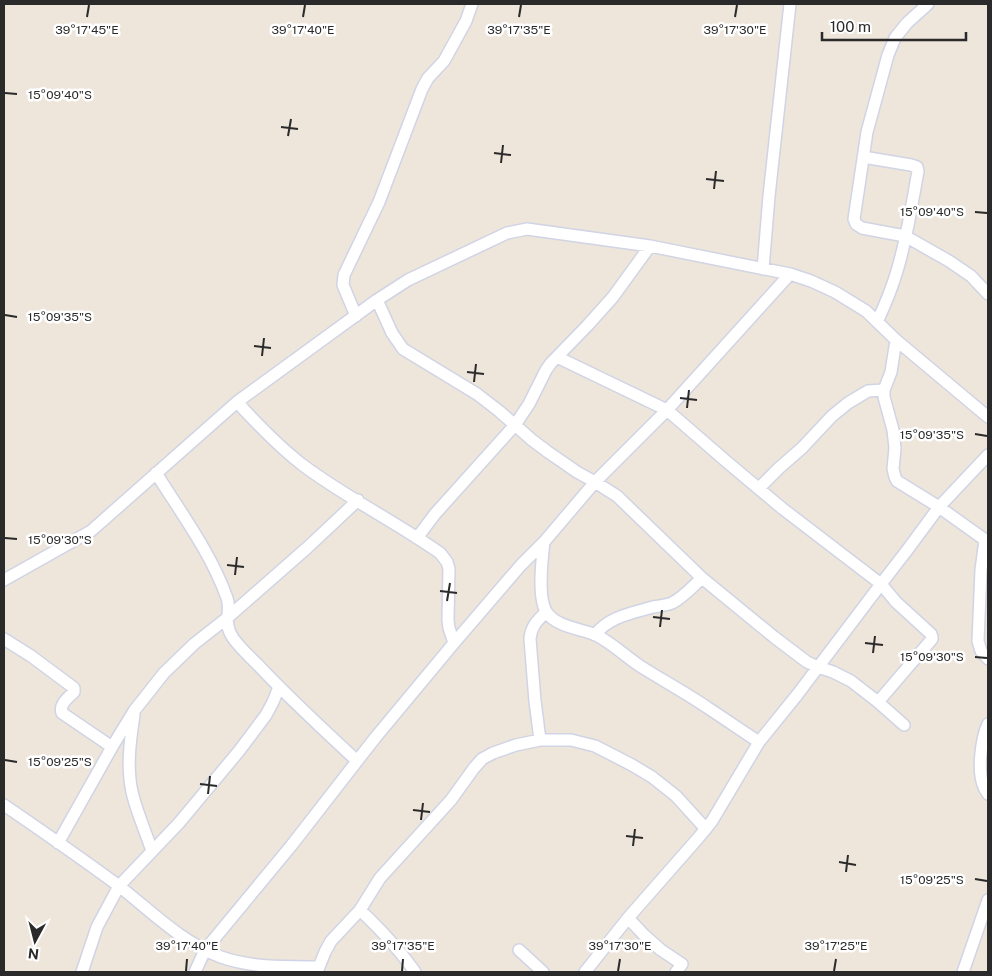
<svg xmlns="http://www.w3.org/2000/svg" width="992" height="976" viewBox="0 0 992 976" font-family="'Public Sans',sans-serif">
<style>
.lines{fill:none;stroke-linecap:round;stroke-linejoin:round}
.minor-casing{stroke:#d0d4e4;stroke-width:14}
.minor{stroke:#fff;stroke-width:11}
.ticks{fill:none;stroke:#2a2a2a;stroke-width:2}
.ticks-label{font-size:12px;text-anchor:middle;fill:#2a2a2a;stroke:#fff;stroke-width:5;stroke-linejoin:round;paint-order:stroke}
</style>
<rect width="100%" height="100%" fill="#eee5db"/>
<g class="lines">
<defs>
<path id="minor" d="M928 4 907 23 895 38 888 55 867 132 854 219 856 224 862 228 905 236 949 261 971 276 988 294
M863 157 911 165 917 167 918 171C912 204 907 238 897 271 892 288 885 305 877 322
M763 269 769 196 790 4
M377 300 392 333 403 349 477 394 499 411 532 440 548 452 577 472 595 482 617 496 702 578 774 637 807 662 818 667 833 672 851 681 878 702 904 725
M356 316 343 285 344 275 379 202 422 89 428 78 444 61 466 21 472 4
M896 340 891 372 884 390V397L893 430 895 448 893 469 895 477 897 481 939 507 988 542
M557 357 667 410 727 462 783 509 881 584 896 602 931 634 932 637V639L878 702
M237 402C258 425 279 447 304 466 347 498 396 522 440 553L447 562 449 569 448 620 449 628 454 643
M156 473C181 513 211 553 227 598 232 612 222 622 233 638 240 648 250 657 259 666 290 699 324 730 357 761
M759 488 779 468 802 448 832 416 848 403 868 391 884 390
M417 538 435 514 515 425 529 404 546 370 551 363 587 326 613 297 650 246
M985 540 981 570 978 641 981 651 988 659
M544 542C542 559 537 599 547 613 557 627 582 629 596 635 612 643 625 656 640 666 662 680 686 693 708 708 725 719 742 731 759 742
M4 580 91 531 237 402 377 300 408 280 507 233 527 229 650 246 790 274 811 281 835 292 866 311 896 340 988 417
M595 635C608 617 632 613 653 607 659 606 667 605 672 603 684 597 693 586 702 578
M4 639 31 656 74 688V692C68 698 59 704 62 713L112 747
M134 715C130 741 126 770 133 796 138 815 146 833 152 851
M988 724C981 739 977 772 984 787 985 790 987 792 988 794
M540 740 535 701 530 639C531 626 538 620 546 612
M4 805C42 831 81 858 119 886 152 912 181 942 221 957 252 968 287 967 319 967
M58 843 112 747 134 711 164 673 194 644 227 618 308 547 358 500
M360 910C380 929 399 949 415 972
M628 918 645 936 661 950 682 964 676 972
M519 950 543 972
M82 972 97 927 119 886 179 823 239 751 266 715 273 702 279 687
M195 972 205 950 291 846 375 738 454 643 521 565 544 542 595 482 667 410 790 274
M317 972 325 952 331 941 360 910 380 878 451 800 474 768 482 759 493 753 516 745 540 740H571L595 746 632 765 652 777 676 796 706 829
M585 972 628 918 699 837 712 821 759 742 797 695 881 584 908 549 939 507 988 455
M963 972 988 900"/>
</defs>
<use href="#minor" class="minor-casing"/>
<use href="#minor" class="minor"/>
</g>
<path class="ticks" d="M87 17 89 5M303 17 305 5M519 17 521 5M735 17 737 5M5 93 17 94M281 127 298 129M288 136 291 119M494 153 511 155M501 163 503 145M706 179 724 181M714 189 716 171M975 212 987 213M5 315 17 317M254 346 271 348M262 356 264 338M467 372 484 374M474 382 476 364M680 398 697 400M687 408 689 390M975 434 987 436M5 538 17 539M227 565 244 567M235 575 237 557M440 591 457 593M447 601 450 583M653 617 670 619M660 627 662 610M865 643 883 645M873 653 875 636M975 657 987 658M5 760 17 762M200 784 217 786M208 794 210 776M413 810 430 812M421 820 423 803M626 836 643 838M633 846 635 829M839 862 856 865M846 872 848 855M975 879 987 881M186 971 187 959M402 971 403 959M618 971 620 959M834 971 836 959"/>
<g class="ticks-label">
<text x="87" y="34">39°17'45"E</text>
<text x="303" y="34">39°17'40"E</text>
<text x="519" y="34">39°17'35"E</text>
<text x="735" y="34">39°17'30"E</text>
<text x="60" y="99">15°09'40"S</text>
<text x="932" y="216">15°09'40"S</text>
<text x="60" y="321">15°09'35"S</text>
<text x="932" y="439">15°09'35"S</text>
<text x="60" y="544">15°09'30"S</text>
<text x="932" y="661">15°09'30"S</text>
<text x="60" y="766">15°09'25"S</text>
<text x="932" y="884">15°09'25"S</text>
<text x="187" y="950">39°17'40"E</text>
<text x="403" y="950">39°17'35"E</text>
<text x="620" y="950">39°17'30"E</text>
<text x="836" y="950">39°17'25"E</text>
</g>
<rect width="992" height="976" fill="none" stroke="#2a2a2a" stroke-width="10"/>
<g transform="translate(35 941) rotate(187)" stroke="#ffffff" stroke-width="4" paint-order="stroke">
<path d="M0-4L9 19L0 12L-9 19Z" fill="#2a2a2a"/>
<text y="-8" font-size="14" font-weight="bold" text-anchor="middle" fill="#2a2a2a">N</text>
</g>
<path d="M822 32v8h144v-8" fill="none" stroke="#2a2a2a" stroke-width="2.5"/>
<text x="830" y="32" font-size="15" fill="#2a2a2a" stroke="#ffffff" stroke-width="4" paint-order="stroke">100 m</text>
</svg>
